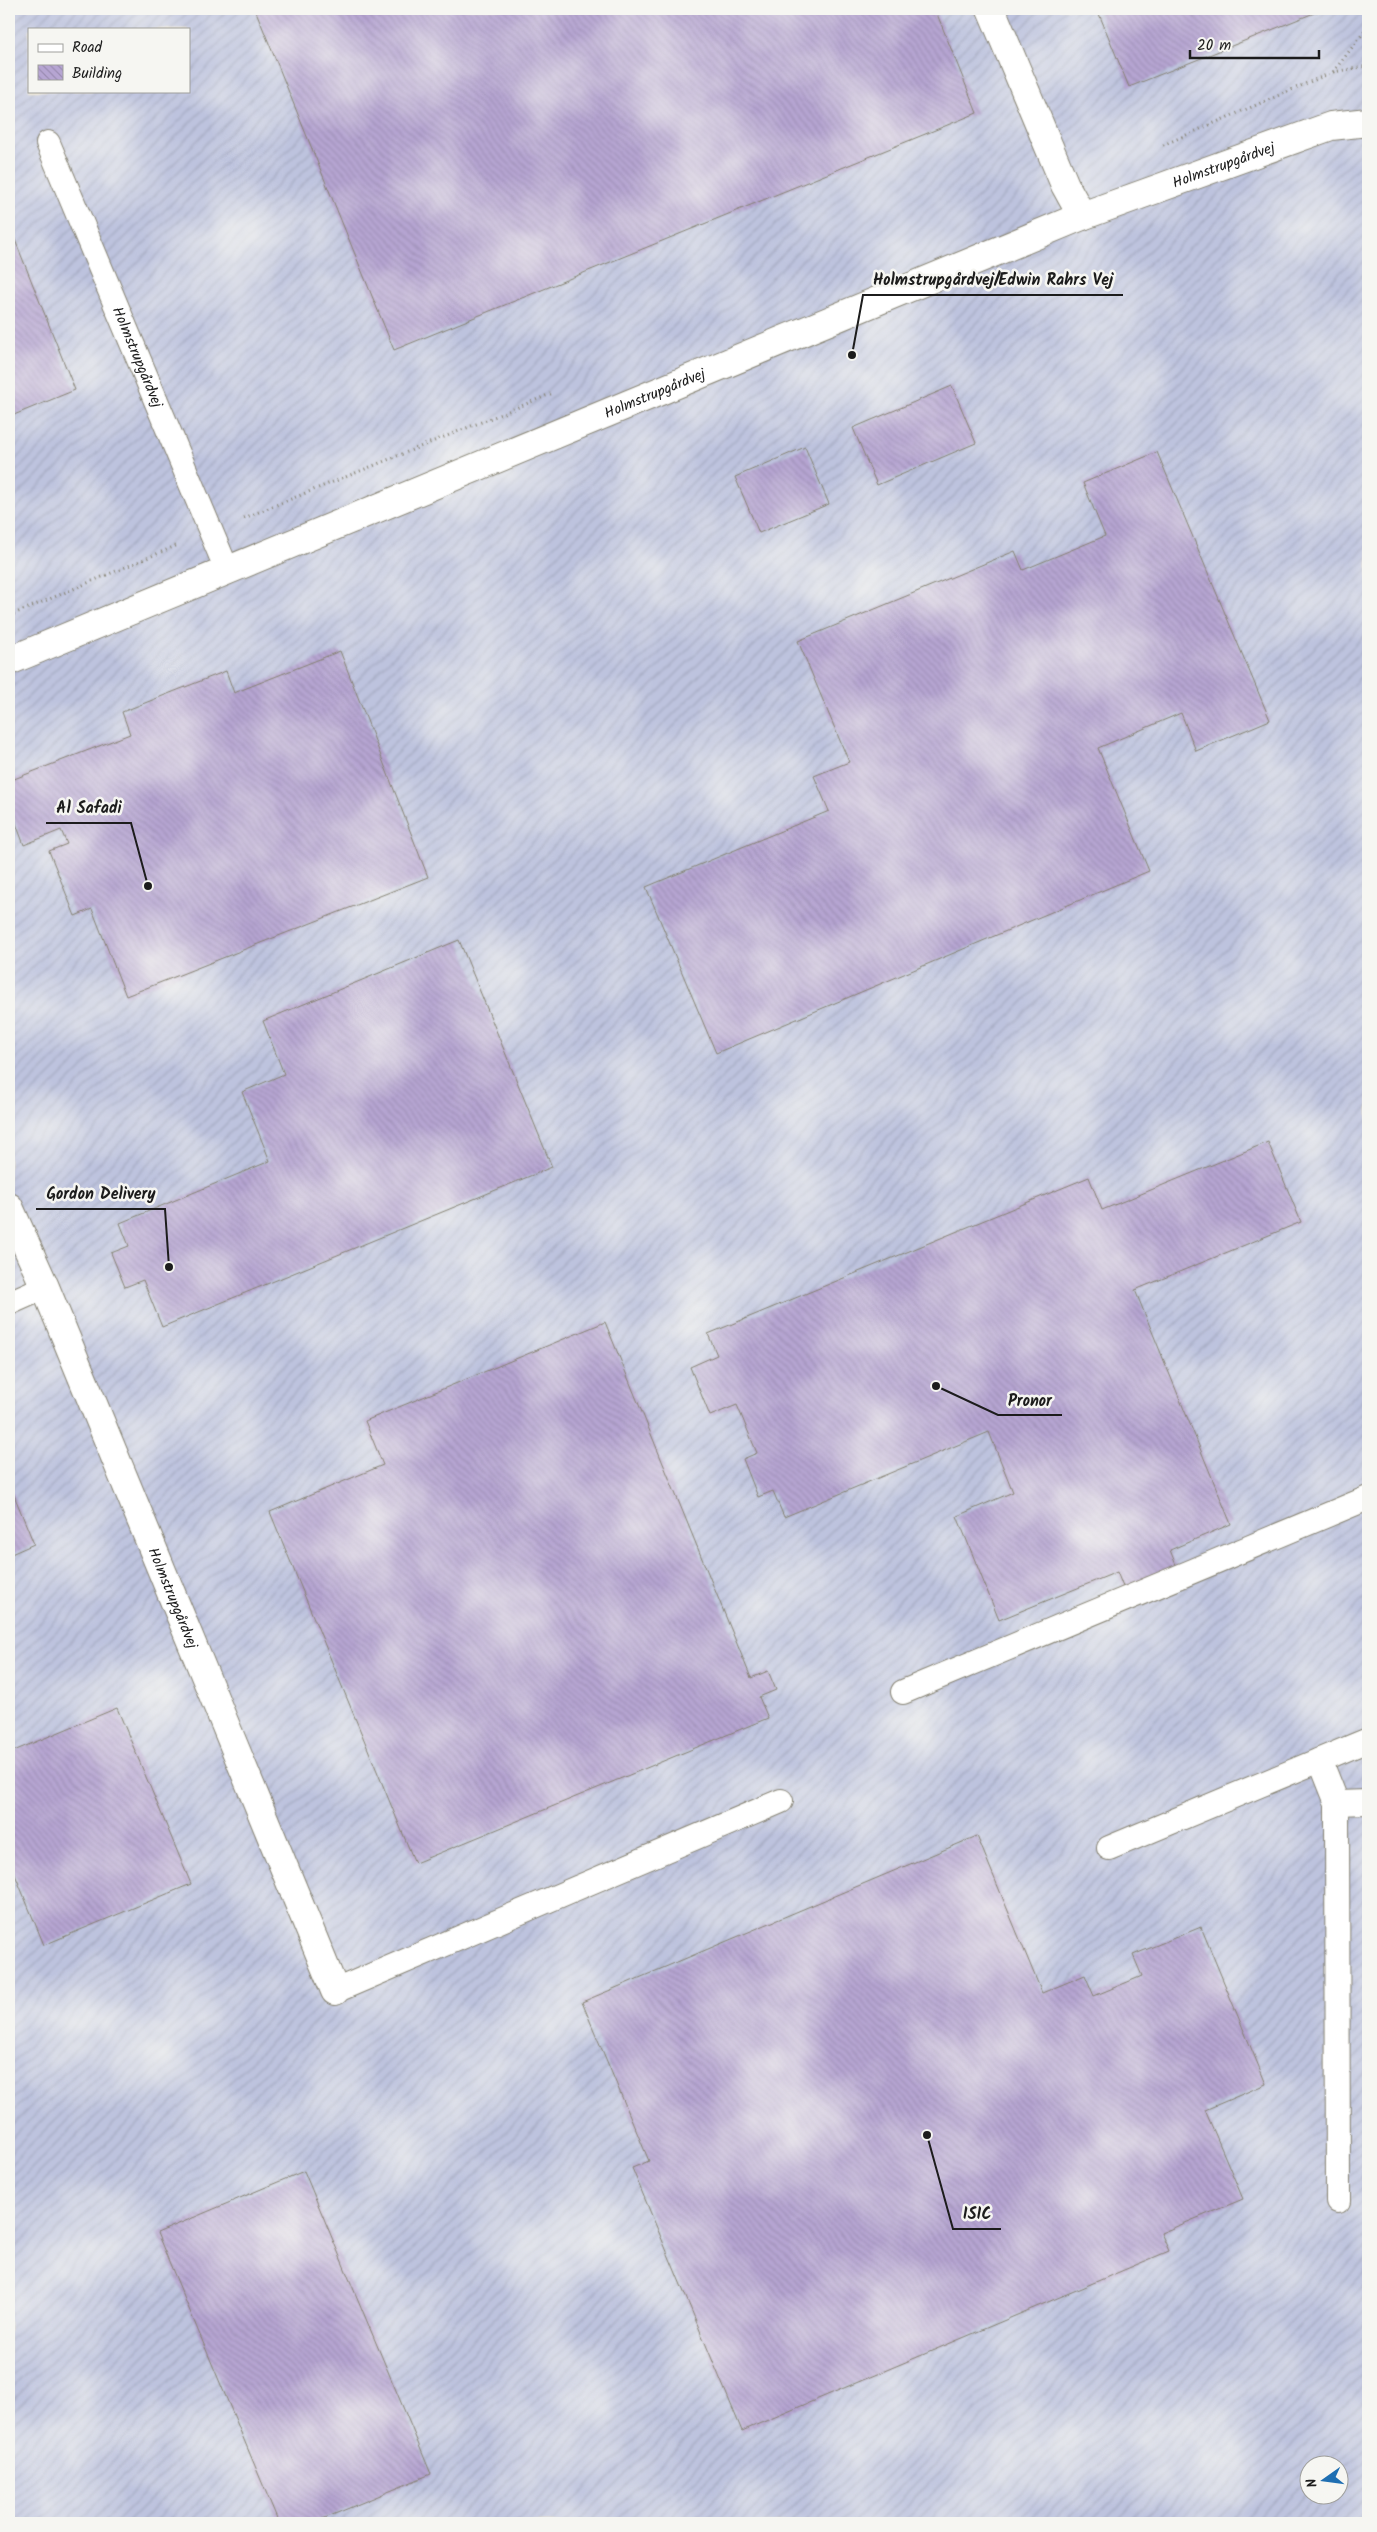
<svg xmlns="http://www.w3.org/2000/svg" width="1377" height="2532" viewBox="0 0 1377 2532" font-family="Kalam,sans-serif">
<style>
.industrial{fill:url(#industrial-furrows);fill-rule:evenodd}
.building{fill:url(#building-back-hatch)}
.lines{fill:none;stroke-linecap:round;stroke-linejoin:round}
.lane-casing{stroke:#848070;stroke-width:26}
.street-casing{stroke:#848070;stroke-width:30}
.secondary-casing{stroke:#848070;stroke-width:30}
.path{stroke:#848070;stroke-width:3;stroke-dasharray:1 4;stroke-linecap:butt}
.lane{stroke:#fff;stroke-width:24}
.street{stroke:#fff;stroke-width:28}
.secondary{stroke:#fff;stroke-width:28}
.labels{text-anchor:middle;stroke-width:5;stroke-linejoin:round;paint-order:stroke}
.street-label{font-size:15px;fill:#1c1c1c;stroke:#f6f6f2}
.leader{fill:none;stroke:#1c1c1c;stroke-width:2}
.callout-dot{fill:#1c1c1c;stroke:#f6f6f2;stroke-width:2}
.callout-label{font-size:16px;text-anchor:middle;font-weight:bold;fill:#1c1c1c;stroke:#f6f6f2;stroke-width:5;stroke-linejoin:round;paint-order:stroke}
</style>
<defs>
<pattern id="industrial-furrows" width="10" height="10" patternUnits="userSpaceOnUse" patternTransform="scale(1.25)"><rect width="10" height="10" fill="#bdc3de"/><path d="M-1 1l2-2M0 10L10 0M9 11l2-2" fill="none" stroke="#a2a7be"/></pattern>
<pattern id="building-back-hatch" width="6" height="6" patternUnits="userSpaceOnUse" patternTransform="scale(1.25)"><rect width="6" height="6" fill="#b6a5d2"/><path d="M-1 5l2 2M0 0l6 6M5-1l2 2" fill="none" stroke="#9c8db4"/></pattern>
</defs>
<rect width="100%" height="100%" fill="#f6f6f2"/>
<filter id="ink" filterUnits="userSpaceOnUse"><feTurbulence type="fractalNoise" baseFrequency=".02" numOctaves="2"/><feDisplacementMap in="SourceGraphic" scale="10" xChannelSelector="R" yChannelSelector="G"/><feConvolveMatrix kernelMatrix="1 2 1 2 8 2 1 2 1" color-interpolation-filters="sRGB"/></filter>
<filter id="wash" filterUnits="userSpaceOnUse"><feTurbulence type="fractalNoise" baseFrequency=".0096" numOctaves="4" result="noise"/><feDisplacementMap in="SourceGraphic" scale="20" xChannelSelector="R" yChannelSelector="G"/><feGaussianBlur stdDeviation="1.12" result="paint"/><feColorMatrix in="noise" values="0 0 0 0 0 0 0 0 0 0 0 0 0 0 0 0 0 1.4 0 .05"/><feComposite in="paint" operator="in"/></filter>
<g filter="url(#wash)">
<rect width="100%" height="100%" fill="#ede3c5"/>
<path class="industrial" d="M9 9H1368V2523H9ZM29 29H189V91H29ZM1310 2464H1340V2494H1310Z"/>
<g id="blocks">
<path class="building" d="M255 9H935L977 113 394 350Z
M1097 9H1324L1129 87Z
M9 225 75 390 9 417Z
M952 386 976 443 877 485 853 428Z
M805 447 829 504 759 533 735 477Z
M1157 452 1270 720 1196 751 1181 713 1098 748 1149 871 716 1053 646 887 829 811 814 776 849 762 798 641 1015 551 1023 570 1105 536 1083 483Z
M340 651 428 877 126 996 92 909 75 916 49 851 67 844 61 830 24 845 9 805V781L130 734 122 712 226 671 234 693Z
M459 940 552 1167 162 1327 143 1280 125 1287 111 1253 129 1246 120 1223 270 1161 242 1092 284 1074 263 1021Z
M1268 1142 1301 1222 1135 1290 1231 1524 1170 1550 1180 1575 1127 1597 1117 1572 999 1620 957 1516 1013 1492 989 1432 784 1517 773 1491 758 1497 743 1459 757 1453 737 1405 710 1416 690 1367 717 1355 708 1334 1089 1177 1102 1210Z
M605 1322 751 1678 768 1671 776 1690 759 1697 768 1718 415 1863 270 1512 383 1465 365 1421Z
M9 1483 34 1544 9 1555Z
M117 1708 191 1884 44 1945 9 1860V1753Z
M977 1836 1042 1993 1085 1975 1094 1996 1142 1976 1133 1955 1201 1927 1266 2084 1205 2110 1243 2199 1161 2233 1169 2251 742 2431 632 2168 649 2161 582 2002Z
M304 2171 431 2474 313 2523H279L157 2233Z"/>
</g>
</g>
<g filter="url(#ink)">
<use href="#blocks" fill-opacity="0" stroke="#848070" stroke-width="1"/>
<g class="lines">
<defs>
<g id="lane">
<path id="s1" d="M48 143 227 570"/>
<path d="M9 1303 45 1287"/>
<path d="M903 1692 1368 1498"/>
<path d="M1320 1760 1337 1803 1368 1802"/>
<path d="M1337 1803 1338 2201"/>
<path d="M1109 1848 1368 1740"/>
<path d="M335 1991 781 1801"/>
</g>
<g id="street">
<path d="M991 9 1065 185 1082 216"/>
<path id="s2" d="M9 1207 45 1287 335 1991"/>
</g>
<g id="secondary">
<path id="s3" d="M9 661 1082 216 1331 126 1368 122"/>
</g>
</defs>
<use href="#lane" class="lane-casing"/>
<use href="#street" class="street-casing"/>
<use href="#secondary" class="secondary-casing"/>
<path class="path" d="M1333 72 1368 66
M1163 145 1333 72 1368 27
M244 518 553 393
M9 616 178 545"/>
<use href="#lane" class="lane"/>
<use href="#street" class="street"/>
<use href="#secondary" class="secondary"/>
</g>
</g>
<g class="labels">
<g class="street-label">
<text dy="5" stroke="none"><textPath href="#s3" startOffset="1312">Holmstrupgårdvej</textPath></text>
<text dy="5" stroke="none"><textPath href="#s1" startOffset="232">Holmstrupgårdvej</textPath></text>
<text dy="5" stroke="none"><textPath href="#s3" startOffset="699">Holmstrupgårdvej</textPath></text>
<text dy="5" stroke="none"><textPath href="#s2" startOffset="424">Holmstrupgårdvej</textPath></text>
</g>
</g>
<path class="leader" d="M852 355L863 295H1123M148 886L131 823H46M169 1267L165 1209H36M936 1386L998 1415H1062M927 2135L953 2229H1001"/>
<g class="callout-dot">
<circle cx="852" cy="355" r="5"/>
<circle cx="148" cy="886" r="5"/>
<circle cx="169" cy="1267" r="5"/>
<circle cx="936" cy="1386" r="5"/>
<circle cx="927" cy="2135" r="5"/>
</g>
<g class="callout-label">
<text x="993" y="285">Holmstrupgårdvej/Edwin Rahrs Vej</text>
<text x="89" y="813">Al Safadi</text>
<text x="101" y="1199">Gordon Delivery</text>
<text x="1030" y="1406">Pronor</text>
<text x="977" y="2219">ISIC</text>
</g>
<rect width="1377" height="2532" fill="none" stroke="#f6f6f2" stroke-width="30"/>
<rect x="28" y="28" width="162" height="65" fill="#f6f6f2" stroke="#9f9f9c"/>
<rect x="38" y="44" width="25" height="8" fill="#ffffff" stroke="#9f9f9c"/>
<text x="72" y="52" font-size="15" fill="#1c1c1c">Road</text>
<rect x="38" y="65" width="25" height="15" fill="url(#building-back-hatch)" stroke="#9f9f9c"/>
<text x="72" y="78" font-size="15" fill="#1c1c1c">Building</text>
<g transform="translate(1324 2480) rotate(256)"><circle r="24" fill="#f6f6f2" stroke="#9f9f9c"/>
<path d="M0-4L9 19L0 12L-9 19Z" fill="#1f6fb2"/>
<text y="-8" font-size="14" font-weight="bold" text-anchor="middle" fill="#1c1c1c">N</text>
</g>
<path d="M1190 50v8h129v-8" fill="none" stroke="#1c1c1c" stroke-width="2.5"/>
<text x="1197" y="50" font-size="15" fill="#1c1c1c" stroke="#f6f6f2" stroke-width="4" paint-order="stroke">20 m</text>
</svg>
